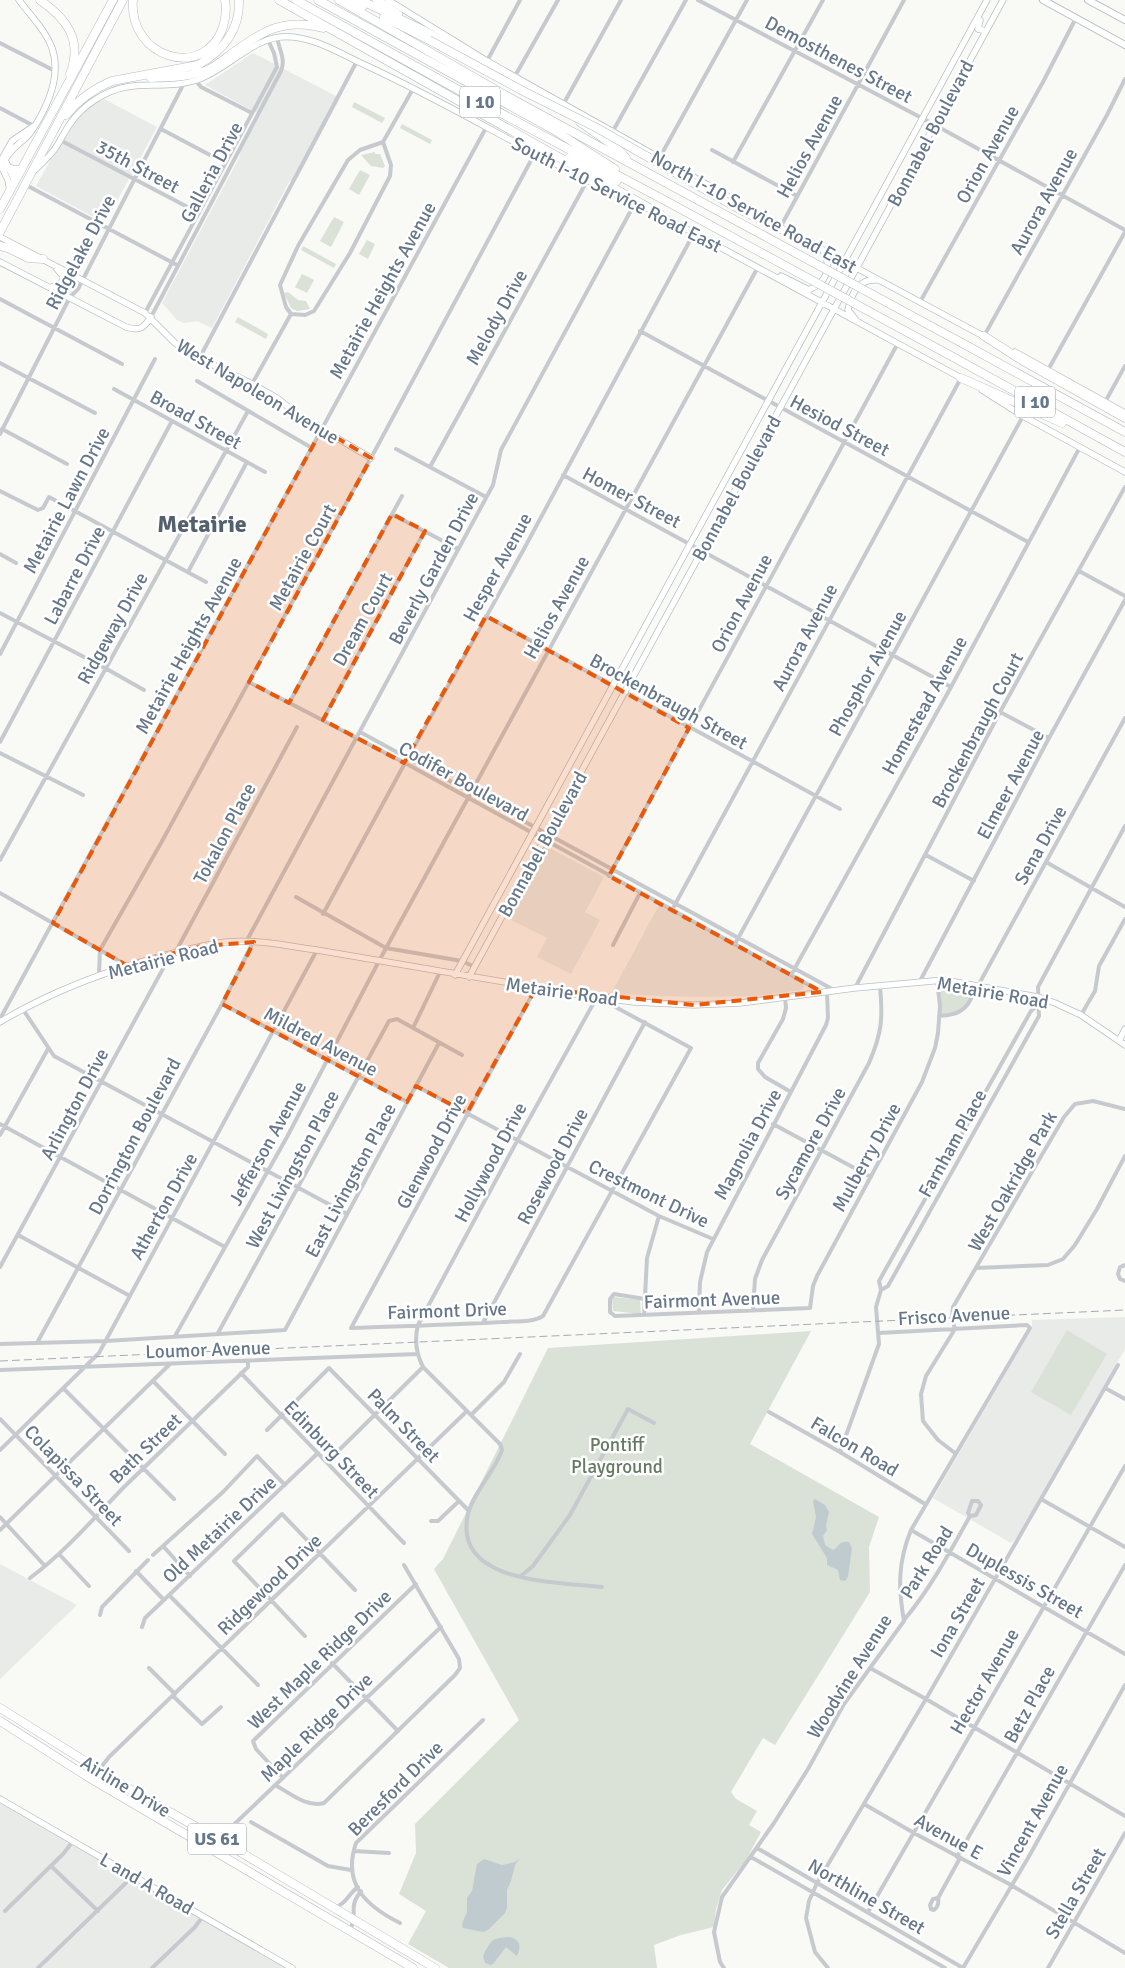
<svg xmlns="http://www.w3.org/2000/svg" width="1125" height="1968" viewBox="0 0 1125 1968" font-family="Signika,sans-serif">
<style>
.built{fill:#e9ebe9}
.green{fill:#dae1d7}
.water{fill:#c0cbd0}
.lines{fill:none;stroke-linecap:round;stroke-linejoin:round}
.secondary-casing{stroke:#babfc4;stroke-width:7}
.primary-casing{stroke:#b9bdc1;stroke-width:8}
.highway-casing{stroke:#b8bcbf;stroke-width:9}
.street{stroke:#c6cace;stroke-width:4}
.secondary{stroke:#fff;stroke-width:5.5}
.primary{stroke:#fff;stroke-width:6}
.highway{stroke:#fff;stroke-width:8}
.rail{stroke:#a6acb3;stroke-width:1;stroke-dasharray:8 4;stroke-linecap:butt}
.highway-bridge-casing{stroke:#b8bcbf;stroke-width:9;stroke-linecap:butt}
.highway-bridge{stroke:#fff;stroke-width:8}
.marked{fill:#e8590c;fill-opacity:0.2;stroke:#e8590c;stroke-width:4;stroke-dasharray:10 6;stroke-linejoin:round}
.labels{text-anchor:middle;stroke-width:5;stroke-linejoin:round;paint-order:stroke}
.shield{fill:#fff;stroke:#94a0ac;stroke-width:1}
.shield-label{font-size:18px;font-weight:bold;fill:#667789}
.street-label{font-size:19px;fill:#667789;stroke:#fff}
.park-label{font-size:19px;fill:#657a61;stroke:#fff}
.district-label{font-size:24px;font-weight:bold;fill:#54616d;stroke:#fff}
</style>
<rect width="100%" height="100%" fill="#f9f9f6"/>
<path class="built" d="M253 53 340 98 298 177 289 182 212 328 197 321 184 323 177 320 162 303 240 156 241 147 259 114 205 85Z
M104 99 157 127 105 223 36 186 71 124 88 107Z
M544 845 604 877 585 912 600 920 571 974 537 957 547 938 505 917Z
M659 905 803 984 804 986 802 990 756 996 696 997 611 994Z
M1125 1317V1349L1017 1537 1011 1543 933 1498 1032 1328V1320Z
M0 1564 77 1605 0 1679Z
M0 1796 297 1968H0Z"/>
<path class="green" d="M354 102 385 118 382 123 352 107Z
M402 124 432 140 430 144 400 128Z
M375 152V154H380L385 166 383 168 371 166 361 155Z
M360 170 370 175 359 195 349 189Z
M334 217 344 222 331 247 320 241Z
M367 240 375 244 368 259 359 254Z
M303 246 336 264 334 268 301 250Z
M302 274 314 280 307 293 295 287Z
M288 292 298 300 306 301 310 309 297 311 291 308 284 293Z
M238 317 268 334 266 339 235 322Z
M937 980 978 985C965 1004 964 1015 939 1016Z
M614 1297 640 1300 641 1314 613 1311 612 1299Z
M1067 1330 1107 1354 1071 1415 1031 1392Z
M811 1331 750 1444 879 1517 869 1547 870 1592 775 1745 763 1738 731 1792 736 1799 757 1811 749 1825 761 1832 746 1860 722 1890 716 1909 714 1927 681 1935 654 1945 657 1968H449L408 1944 426 1911 399 1894 416 1853 415 1824 519 1720 434 1569 443 1559 548 1348Z"/>
<path class="water" d="M815 1499 825 1505 829 1512 826 1526 827 1530 823 1536 825 1545 833 1550C839 1547 839 1540 849 1542L852 1548 848 1577 845 1581 840 1580 838 1570 827 1565V1558L812 1534 816 1517 813 1501Z
M520 1858 515 1865 511 1881 507 1890V1908L505 1913 488 1930 483 1932 463 1928 462 1924 467 1912V1898L472 1891 477 1864 484 1859 502 1865 515 1862Z
M510 1937C521 1940 521 1947 517 1956L506 1947 493 1964 491 1965 485 1963 483 1956C491 1940 491 1938 510 1937Z"/>
<g class="lines">
<defs>
<path id="secondary" d="M388 0 487 61 770 220
M980 20 978 29 986 31
M36 169C42 163 49 157 54 150 60 142 64 132 70 124 82 106 104 91 126 87 149 83 173 88 197 80 226 70 251 40 280 37 310 34 339 53 365 65 457 107 543 162 635 203
M15 181 5 160C13 145 23 143 31 132 47 108 62 77 52 48 46 31 30 15 19 0
M10 191 8 180 2 168 1 161 12 141 34 126
M657 213 963 379
M0 237 145 313 175 343 189 353 252 384 277 398 301 417 371 458
M812 244 987 338
M0 262 126 327C139 331 143 329 151 317
M781 276 809 290C826 282 833 269 823 251
M52 287C60 285 63 284 63 276L57 269
M855 319 848 310C851 294 858 279 876 280
M1015 352 1125 413
M982 390 1023 416 1125 472
M455 975 987 0
M469 977 1003 0
M0 1022C52 991 108 970 166 955 186 950 206 944 226 942 257 939 288 946 317 950L586 996 634 1002 694 1005 740 1003 855 988 944 980 1038 997 1055 1003 1081 1015 1125 1045
M1119 1041 1125 1029
M0 1799 292 1968"/>
<path id="primary" d="M1043 0 1125 45
M1088 0 1125 20"/>
<path id="highway" d="M40 0C67 19 83 40 70 74
M133 0C128 57 204 82 223 27 226 17 227 10 225 0
M279 0 660 214
M296 0 482 103 666 201
M318 0 554 130 615 169
M339 0 512 99 672 186
M351 0 363 6
M360 0 423 30 553 103
M377 0 398 14
M384 17 429 40
M151 78C169 77 188 77 205 71 215 67 223 60 231 54 262 32 283 17 323 28
M66 115C79 99 93 89 112 81L198 65C223 51 240 30 239 0
M580 122 617 148 626 158
M569 158 617 181
M8 168 14 170H20
M0 209 113 0
M741 210 814 245
M0 232 123 0
M0 246 8 248 28 258 43 259
M984 336 1023 361 1125 418
M962 343 1125 432
M953 357 1125 452
M961 378 1062 423
M0 1708 141 1796 220 1840 435 1968
M0 1721 88 1777 413 1968"/>
</defs>
<use href="#secondary" class="secondary-casing"/>
<use href="#primary" class="primary-casing"/>
<use href="#highway" class="highway-casing"/>
<path class="street" d="M698 0 935 125 1125 230
M0 43 55 71
M487 61 520 0
M515 76 558 0
M196 81 201 87 252 113
M564 103 621 0
M0 108 34 126
M161 129 225 163
M613 131 686 0
M60 140 199 213
M383 142 414 87
M712 150 797 196
M660 157 747 0
M733 162 823 0
M26 185 177 265
M781 226 904 0
M0 299 122 364
M920 302 1043 82 1076 18
M145 313 277 67 274 53 268 40
M291 314 305 315 314 311 350 253 390 176 391 165 383 142
M291 314 286 307 280 285 298 246 348 160 360 150 383 142
M151 317 281 71C286 59 279 50 277 37
M640 331 1028 542
M984 336 1107 115 1125 79
M199 359 357 61
M0 363 95 413
M1048 370 1125 232
M197 381 312 448
M252 384 291 314
M114 389 265 472
M1105 402 1125 366
M2 429 67 464
M0 434 70 297 78 289 184 83
M396 449 486 497
M430 467 587 181
M563 475 951 687
M0 491 38 510 43 508 49 497 206 582
M392 514 458 549
M0 554 16 563
M1079 571 1125 596
M188 572 247 462
M0 613 105 668 144 690
M486 616 840 809
M0 654 155 359
M249 682 405 763 820 991
M289 703 402 496
M1000 712 1049 738
M323 720 425 531
M360 732 834 990
M0 742 172 421
M0 753 83 795
M926 855 974 881
M0 860 248 411
M1046 862 1125 907
M609 876 898 343
M0 893 126 965
M296 897 386 948 462 961 475 967
M672 910 961 378
M323 914 405 763 525 547 694 233
M246 942 493 485 501 450 635 203
M735 944 1023 416
M613 945 640 893
M175 953 297 727
M99 975 100 950 161 843 371 458 535 153
M791 975 951 687 1080 447
M920 981 1049 738 1125 600
M855 988 1000 712 1125 487
M785 997 786 1008 783 1019 758 1063V1069L765 1077 791 1092
M222 1004 407 1102
M1038 1005 1031 1011 879 1281 881 1290 888 1286 1039 1016 1038 987 1125 826
M22 1008 54 1056 347 1214
M1081 1015 1095 991 1099 966 1125 919
M939 1016C952 1015 960 1014 968 1004L1125 718
M0 1019 487 126
M413 1028 440 972
M416 1086 659 1216 713 1239
M0 1124 225 1247
M773 1124 871 1177
M0 1135 48 1049
M18 1235 130 1296
M1125 1265 1120 1267 1118 1274 1120 1279 1125 1281
M0 1267 171 954
M976 1268 1048 1265 1063 1259 1075 1245 1097 1209 1125 1156
M645 1299 614 1294 610 1299V1312L615 1316 810 1308 813 1286 817 1276 922 1082 935 1048 938 1033 940 1006 937 980
M753 1310 755 1279 762 1260 869 1063C882 1033 883 1018 880 987
M699 1313 700 1282 707 1252 826 1025 828 1018 827 992
M644 1315 647 1258 659 1216
M483 1323 645 1022
M351 1328C401 1326 452 1325 502 1322 514 1321 532 1323 543 1316L691 1048 597 997 517 1141 418 1325C414 1340 416 1353 423 1367L500 1444 502 1450C495 1471 473 1493 468 1514 452 1584 558 1582 602 1587
M351 1328 536 988
M218 1333 389 1021 397 1019 462 1055
M175 1336 287 1137 379 961 758 267
M37 1343 222 1004 253 942
M0 1344 106 1341 285 1330 439 1043
M329 1368 469 1511
M0 1370 417 1354
M241 1373 404 1543
M153 1381 225 1454
M1105 1388 1125 1399
M64 1389 174 1499
M769 1412 840 1452 925 1504
M471 1415 504 1382 520 1354
M0 1419 129 1551
M267 1430 329 1368
M0 1450 99 1353 317 950
M840 1452 879 1344 876 1307 881 1290
M955 1453 938 1440 923 1421 921 1394 926 1376 955 1329 952 1318 953 1307 1064 1117 1075 1104 1093 1101 1125 1109
M327 1462 423 1367
M1041 1499 1125 1547
M0 1517 45 1566
M431 1521H438L459 1501
M0 1530 170 1364
M911 1530 1125 1654
M163 1546 190 1576
M59 1554 89 1586
M153 1555 223 1492 257 1456 285 1485
M136 1571 164 1600
M521 1576 533 1566 570 1515 628 1409 654 1423
M30 1578C65 1552 94 1518 124 1487 165 1447 207 1407 248 1367V1361
M169 1595 258 1685
M100 1615 102 1607 148 1560
M904 1620C930 1589 950 1552 970 1516L968 1513 972 1501H978L981 1505 976 1515 970 1516
M142 1627 145 1618 318 1453
M305 1636 234 1561 282 1514 355 1590
M332 1663 398 1731
M149 1668 175 1694
M870 1668 926 1699 1125 1816
M173 1696 202 1724 221 1707
M283 1778 256 1749 253 1741 416 1584
M92 1779 109 1757 467 1411
M275 1785C290 1793 307 1808 324 1803L455 1675 460 1668 459 1659 404 1565
M864 1804 914 1833 1011 1885 1125 1953
M251 1822 328 1866 351 1870
M757 1848 963 1968
M214 1851 224 1834 441 1627
M354 1851 389 1853
M751 1857 945 1968
M957 1857 1125 1565
M51 1866 98 1911
M938 1898C939 1903 938 1907 934 1910L931 1909 930 1905 933 1899 938 1898 960 1858
M336 1907C346 1904 349 1893 358 1887
M5 1911 63 1854 74 1840
M868 1912 1125 1466
M400 1923C366 1906 342 1884 356 1843L483 1720
M350 1930C359 1912 347 1909 361 1891
M38 1968 133 1876
M152 1968 195 1927 203 1916
M724 1968 720 1962 714 1932 722 1897 774 1823 808 1769 844 1704 904 1621C898 1587 898 1562 911 1530L1030 1328 1027 1325 879 1333
M828 1968 815 1952 806 1918 809 1901 817 1883 926 1699 1118 1365
M963 1968 1028 1858 1125 1685
M1048 1968 1125 1833"/>
<use href="#secondary" class="secondary"/>
<use href="#primary" class="primary"/>
<use href="#highway" class="highway"/>
<path class="rail" d="M0 1361 1125 1310"/>
<defs>
<path id="highway-bridge" d="M429 40 523 91 597 128 741 210
M672 186 962 343
M666 201 953 357"/>
</defs>
<use href="#highway-bridge" class="highway-bridge-casing"/>
<use href="#highway-bridge" class="highway-bridge"/>
</g>
<path class="marked" d="M322 429 371 458 249 682 289 703 392 514 425 531 323 720 404 763 486 616 689 728 609 876 822 992 694 1005 536 988 467 1113 416 1086 407 1102 222 1004 254 942 202 946 126 965 53 923Z"/>
<g class="labels">
<g class="shield">
<rect x="460" y="86.5" width="40" height="31" rx="4"/>
<rect x="1015" y="386.5" width="40" height="31" rx="4"/>
<rect x="188" y="1823.5" width="58" height="31" rx="4"/>
</g>
<g class="shield-label">
<text x="480" y="108">I 10</text>
<text x="1035" y="408">I 10</text>
<text x="217" y="1845">US 61</text>
</g>
<g class="street-label">
<text transform="translate(839 59) rotate(28)" y="7">Demosthenes Street</text>
<text transform="translate(930 133) rotate(-62)" y="7">Bonnabel Boulevard</text>
<text transform="translate(809 146) rotate(-61)" y="7">Helios Avenue</text>
<text transform="translate(987 154) rotate(-61)" y="7">Orion Avenue</text>
<text transform="translate(138 166) rotate(28)" y="7">35th Street</text>
<text transform="translate(211 172) rotate(-62)" y="7">Galleria Drive</text>
<text transform="translate(617 194) rotate(27)" y="7">South I-10 Service Road East</text>
<text transform="translate(1043 201) rotate(-61)" y="7">Aurora Avenue</text>
<text transform="translate(754 211) rotate(29)" y="7">North I-10 Service Road East</text>
<text transform="translate(80 252) rotate(-62)" y="7">Ridgelake Drive</text>
<text transform="translate(382 290) rotate(-61)" y="7">Metairie Heights Avenue</text>
<text transform="translate(496 317) rotate(-61)" y="7">Melody Drive</text>
<text transform="translate(258 391) rotate(31)" y="7">West Napoleon Avenue</text>
<text transform="translate(196 419) rotate(29)" y="7">Broad Street</text>
<text transform="translate(840 425) rotate(28)" y="7">Hesiod Street</text>
<text transform="translate(736 488) rotate(-61)" y="7">Bonnabel Boulevard</text>
<text transform="translate(632 497) rotate(28)" y="7">Homer Street</text>
<text transform="translate(66 500) rotate(-62)" y="7">Metairie Lawn Drive</text>
<text transform="translate(302 557) rotate(-61)" y="7">Metairie Court</text>
<text transform="translate(497 567) rotate(-61)" y="7">Hesper Avenue</text>
<text transform="translate(433 568) rotate(-62)" y="7">Beverly Garden Drive</text>
<text transform="translate(74 575) rotate(-62)" y="7">Labarre Drive</text>
<text transform="translate(741 603) rotate(-62)" y="7">Orion Avenue</text>
<text transform="translate(556 607) rotate(-61)" y="7">Helios Avenue</text>
<text transform="translate(362 619) rotate(-61)" y="7">Dream Court</text>
<text transform="translate(112 628) rotate(-61)" y="7">Ridgeway Drive</text>
<text transform="translate(804 637) rotate(-62)" y="7">Aurora Avenue</text>
<text transform="translate(188 645) rotate(-61)" y="7">Metairie Heights Avenue</text>
<text transform="translate(867 673) rotate(-61)" y="7">Phosphor Avenue</text>
<text transform="translate(669 701) rotate(29)" y="7">Brockenbraugh Street</text>
<text transform="translate(924 705) rotate(-61)" y="7">Homestead Avenue</text>
<text transform="translate(977 730) rotate(-62)" y="7">Brockenbraugh Court</text>
<text transform="translate(464 781) rotate(29)" y="7">Codifer Boulevard</text>
<text transform="translate(1010 784) rotate(-62)" y="7">Elmeer Avenue</text>
<text transform="translate(224 833) rotate(-62)" y="7">Tokalon Place</text>
<text transform="translate(542 844) rotate(-61)" y="7">Bonnabel Boulevard</text>
<text transform="translate(1040 845) rotate(-61)" y="7">Sena Drive</text>
<text transform="translate(163 959) rotate(-14)" y="7">Metairie Road</text>
<text transform="translate(562 991) rotate(8)" y="7">Metairie Road</text>
<text transform="translate(993 992) rotate(10)" y="7">Metairie Road</text>
<text transform="translate(321 1041) rotate(28)" y="7">Mildred Avenue</text>
<text transform="translate(74 1104) rotate(-62)" y="7">Arlington Drive</text>
<text transform="translate(134 1136) rotate(-62)" y="7">Dorrington Boulevard</text>
<text transform="translate(267 1143) rotate(-61)" y="7">Jefferson Avenue</text>
<text transform="translate(810 1143) rotate(-61)" y="7">Sycamore Drive</text>
<text transform="translate(952 1143) rotate(-61)" y="7">Farnham Place</text>
<text transform="translate(747 1144) rotate(-62)" y="7">Magnolia Drive</text>
<text transform="translate(431 1151) rotate(-62)" y="7">Glenwood Drive</text>
<text transform="translate(866 1157) rotate(-61)" y="7">Mulberry Drive</text>
<text transform="translate(490 1162) rotate(-62)" y="7">Hollywood Drive</text>
<text transform="translate(552 1166) rotate(-62)" y="7">Rosewood Drive</text>
<text transform="translate(292 1169) rotate(-62)" y="7">West Livingston Place</text>
<text transform="translate(350 1180) rotate(-62)" y="7">East Livingston Place</text>
<text transform="translate(1012 1181) rotate(-60)" y="7">West Oakridge Park</text>
<text transform="translate(649 1193) rotate(26)" y="7">Crestmont Drive</text>
<text transform="translate(163 1206) rotate(-61)" y="7">Atherton Drive</text>
<text transform="translate(712 1299) rotate(-2)" y="7">Fairmont Avenue</text>
<text transform="translate(447 1310) rotate(-2)" y="7">Fairmont Drive</text>
<text transform="translate(954 1315) rotate(-3)" y="7">Frisco Avenue</text>
<text transform="translate(208 1349) rotate(-2)" y="7">Loumor Avenue</text>
<text transform="translate(404 1425) rotate(46)" y="7">Palm Street</text>
<text transform="translate(855 1446) rotate(31)" y="7">Falcon Road</text>
<text transform="translate(145 1448) rotate(-44)" y="7">Bath Street</text>
<text transform="translate(332 1449) rotate(46)" y="7">Edinburg Street</text>
<text transform="translate(74 1475) rotate(46)" y="7">Colapissa Street</text>
<text transform="translate(219 1529) rotate(-43)" y="7">Old Metairie Drive</text>
<text transform="translate(926 1562) rotate(-58)" y="7">Park Road</text>
<text transform="translate(1025 1580) rotate(30)" y="7">Duplessis Street</text>
<text transform="translate(269 1584) rotate(-44)" y="7">Ridgewood Drive</text>
<text transform="translate(957 1617) rotate(-60)" y="7">Iona Street</text>
<text transform="translate(319 1659) rotate(-44)" y="7">West Maple Ridge Drive</text>
<text transform="translate(849 1676) rotate(-58)" y="7">Woodvine Avenue</text>
<text transform="translate(984 1681) rotate(-60)" y="7">Hector Avenue</text>
<text transform="translate(1029 1704) rotate(-61)" y="7">Betz Place</text>
<text transform="translate(316 1727) rotate(-44)" y="7">Maple Ridge Drive</text>
<text transform="translate(126 1786) rotate(31)" y="7">Airline Drive</text>
<text transform="translate(395 1788) rotate(-45)" y="7">Beresford Drive</text>
<text transform="translate(1032 1820) rotate(-61)" y="7">Vincent Avenue</text>
<text transform="translate(949 1836) rotate(29)" y="7">Avenue E</text>
<text transform="translate(147 1883) rotate(30)" y="7">L and A Road</text>
<text transform="translate(1075 1893) rotate(-60)" y="7">Stella Street</text>
<text transform="translate(867 1896) rotate(30)" y="7">Northline Street</text>
</g>
<g class="park-label">
<text x="617" y="1451">Pontiff<tspan x="617" dy="22">Playground</tspan></text>
</g>
<g class="district-label">
<text x="202" y="532">Metairie</text>
</g>
</g>
</svg>
